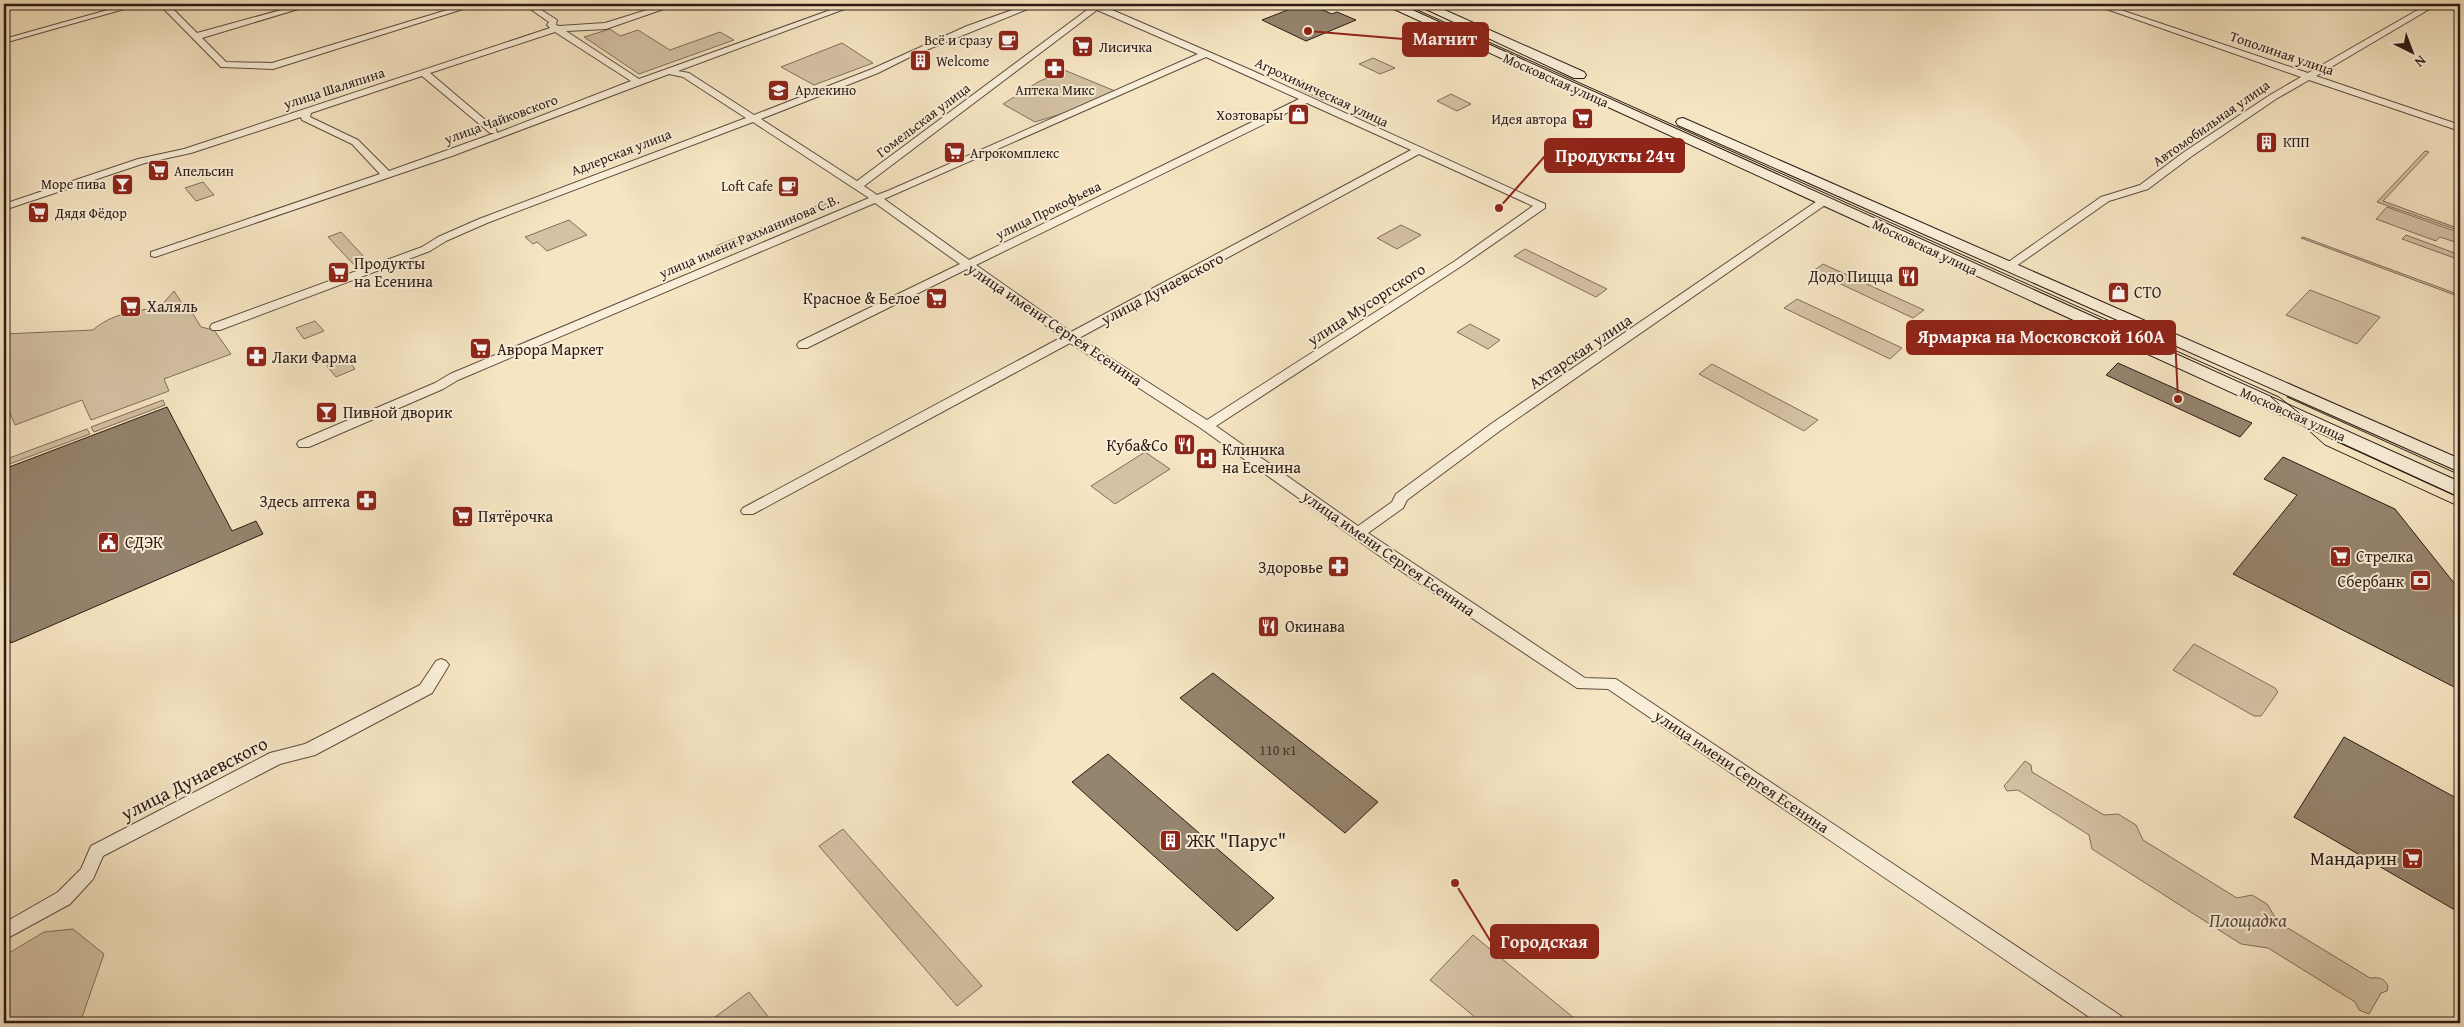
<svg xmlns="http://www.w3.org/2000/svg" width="2464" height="1027" viewBox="0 0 2464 1027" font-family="'Gentium Book Plus',serif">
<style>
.green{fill:#d4c2a4;stroke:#806e5c}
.building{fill:#95846e;stroke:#2c1a14}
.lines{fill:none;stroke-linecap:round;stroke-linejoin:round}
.street-casing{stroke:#5e4d40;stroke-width:2}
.secondary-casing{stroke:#2c1a14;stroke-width:2}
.street{fill:#f9eed7;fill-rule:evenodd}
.secondary{fill:#f9eed7;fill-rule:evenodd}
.tram{stroke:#2c1a14;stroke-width:1}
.labels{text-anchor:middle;stroke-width:4;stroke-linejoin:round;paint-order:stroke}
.far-poi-label{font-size:14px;fill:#2c1a14;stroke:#f9eed7;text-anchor:start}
.far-street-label{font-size:14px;fill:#2c1a14;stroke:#f9eed7}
.number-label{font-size:14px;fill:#46342a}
.poi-label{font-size:16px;fill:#2c1a14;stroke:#f9eed7;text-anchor:start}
.street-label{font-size:16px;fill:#2c1a14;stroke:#f9eed7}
.near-street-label{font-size:19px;fill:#2c1a14;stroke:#f9eed7}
.near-poi-label{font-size:19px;fill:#2c1a14;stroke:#f9eed7;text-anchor:start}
.near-park-label{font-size:19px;font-style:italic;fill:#5e4c3f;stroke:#f9eed7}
.leader{fill:none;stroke:#8f2418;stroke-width:2}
.callout-dot{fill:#8f2418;stroke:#f9eed7;stroke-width:2}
.callout{fill:#8f2418;stroke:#8f2418;stroke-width:2}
.callout-label{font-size:18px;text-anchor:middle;font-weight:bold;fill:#fff}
</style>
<rect width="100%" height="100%" fill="#f6e5c2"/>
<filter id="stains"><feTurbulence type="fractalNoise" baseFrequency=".004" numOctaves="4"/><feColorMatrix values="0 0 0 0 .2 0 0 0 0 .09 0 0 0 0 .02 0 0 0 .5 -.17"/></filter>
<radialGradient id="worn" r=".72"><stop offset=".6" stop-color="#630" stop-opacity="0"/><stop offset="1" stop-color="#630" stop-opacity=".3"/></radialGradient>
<path class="green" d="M610 29 620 36 638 30 670 50 720 32 734 40 639 74 584 37Z
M842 43 873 63 814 85 781 67Z
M1373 58 1395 68 1380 74 1359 64Z
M1064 70 1115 91 1074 110 1035 122 1003 104 1038 82Z
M1303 80 1338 98 1323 100 1299 89 1297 84Z
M1451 94 1471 104 1457 111 1437 101Z
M2425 151 2429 152 2383 201 2460 229V231L2377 202Z
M203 182 214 195 196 201 185 188Z
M824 203 828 206 719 250 716 246Z
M2387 207 2460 233 2458 243 2440 237 2436 241 2376 219Z
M569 220 587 235 547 251 537 242 533 244 525 237Z
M1401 225 1421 235 1397 249 1377 238Z
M341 232 367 260 355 266 328 237Z
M2406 235 2460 255V260L2402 239Z
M2303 237 2460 295V297L2301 238Z
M1525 249 1607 289 1596 297 1514 256Z
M1823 264 1924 310 1913 318 1813 271Z
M2310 290 2380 317 2357 344 2286 315Z
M174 291 183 305 171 307 188 306 201 327 214 330 231 354 164 379 169 391 91 420 82 400 15 425 6 403 4 404V334L93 330C111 314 136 310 159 308Z
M1797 299 1902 348 1890 359 1784 308Z
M315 321 324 331 304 339 296 328Z
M1470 324 1500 340 1488 349 1457 332Z
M346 358 355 369 336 377 327 366Z
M1712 364 1818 420 1804 431 1699 374Z
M163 400 165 405 94 432 91 427Z
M87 429 90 434 4 466V460Z
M1145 452 1170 469 1115 504 1091 486Z
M2194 644 2275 688 2278 692 2261 716H2254L2173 670Z
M2025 761 2031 765 2032 772 2104 815 2118 814 2136 825 2143 840 2237 898 2252 895 2267 904 2278 922 2370 978C2379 977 2384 978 2388 986L2387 991 2381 993 2369 1014 2359 1010 2355 1002 2268 948 2241 944 2092 849 2089 835 2018 790 2007 791 2004 786Z
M843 829 982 986 957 1006 819 846Z
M73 929 104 954 80 1023H4V956L44 932Z
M1473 935 1580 1023H1482L1430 980Z
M749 992 773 1023H707Z"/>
<path class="building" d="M1303 4H1309L1332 14 1337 12 1356 20 1306 41 1262 20Z
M2118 363 2252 423 2240 437 2106 375Z
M167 407 232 531 256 521 263 534 11 643 4 623V469Z
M2283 457 2395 509 2454 583 2460 586V690L2233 574 2297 495 2264 479Z
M1213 673 1378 802 1345 833 1180 698Z
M2344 737 2460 800V899L2455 910 2294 817Z
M1108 754 1274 898 1237 931 1072 782Z"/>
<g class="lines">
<defs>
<path id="street" d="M129 4H142L11 41 4 39Z
M159 4H168L197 33 303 4H315L202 38 226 62 272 63 467 4H479L273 69 221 67Z
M523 4H532L557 20 556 25 559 26 605 23 666 4H678L606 29 566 31 639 79 847 4H858L678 71 689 73 754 115 872 69 967 26 1029 4H1040L914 55 878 73 761 119 857 181 1091 7 1087 4H1104L1103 6 1253 71 1545 204V208L1463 265 1216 426 1358 526 1392 502 1396 494 1491 424 1820 199H1828V203L1501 430 1407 500 1403 508 1368 533 1585 678 1616 679 2121 1016 2123 1023H2098L1608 689 1577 688 1398 569 1202 429 1070 343 753 514H743L741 511 743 508 1062 337 967 269 807 348H799L797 345 799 342 960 264 875 203 458 380 443 389 309 447H299L297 444 299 441 435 383 450 374 869 198 753 122 487 223 446 241 430 251 220 330H212L210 327 212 324 422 247 438 237 479 219 746 118 683 77 669 74 452 156 155 257 151 256V252L380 174 352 144 302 120 301 117 191 153 145 163 4 210V204L138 159 184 149 550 28 547 25 549 22ZM1097 10 1198 54 890 190 877 195 864 186ZM555 32 631 81 497 133 496 129 430 73ZM1206 57 1299 99 969 260 884 199ZM422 76 490 133H495L389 171 358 140 310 117 311 113ZM1307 103 1411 150 1071 332 976 265ZM1419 154 1533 206 1455 261 1207 420 1079 338Z
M2092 4H2103L2308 73 2428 4H2438L2316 76 2460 125V131L2309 80 2276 99 2192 156 2148 189 2109 201 2012 269H2004V265L2101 197 2140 185 2184 152 2270 95 2301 77Z
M441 659 446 661 449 665 432 693 315 755 280 764 103 856 93 879 70 904 4 940V923L58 892 81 869 91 846 270 753 305 744 420 685 436 661Z"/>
<path id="secondary" d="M1383 4H1399L2460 482V497Z
M1415 4H1431L1584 72 1586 75 1584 78H1574Z
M1683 118 2460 459V472L1678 125 1676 122 1678 119Z"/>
</defs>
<use href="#street" class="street-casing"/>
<use href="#secondary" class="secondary-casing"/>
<use href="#street" class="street"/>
<use href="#secondary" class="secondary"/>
<path class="tram" d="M1404 4 2279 397 2333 440 2460 498
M2271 397 2325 445 2460 507
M2287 397 2460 475"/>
</g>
<defs>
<symbol id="cafe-square" viewBox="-11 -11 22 22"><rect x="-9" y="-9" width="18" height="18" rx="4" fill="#8f2418" stroke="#f9eed7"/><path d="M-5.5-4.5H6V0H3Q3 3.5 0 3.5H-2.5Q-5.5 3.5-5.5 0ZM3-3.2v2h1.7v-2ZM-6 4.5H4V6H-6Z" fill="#fff"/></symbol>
<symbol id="supermarket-square" viewBox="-11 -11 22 22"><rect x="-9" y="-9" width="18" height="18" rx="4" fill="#8f2418" stroke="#f9eed7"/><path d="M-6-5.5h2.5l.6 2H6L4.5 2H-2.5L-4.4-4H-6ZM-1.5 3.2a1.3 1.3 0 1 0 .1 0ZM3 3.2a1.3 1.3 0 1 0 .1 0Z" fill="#fff"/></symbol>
<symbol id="building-square" viewBox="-11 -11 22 22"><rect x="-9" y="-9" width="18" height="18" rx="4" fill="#8f2418" stroke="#f9eed7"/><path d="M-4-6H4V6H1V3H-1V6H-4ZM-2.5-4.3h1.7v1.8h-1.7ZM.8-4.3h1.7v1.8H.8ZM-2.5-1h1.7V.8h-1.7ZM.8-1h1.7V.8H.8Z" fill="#fff"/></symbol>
<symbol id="pharmacy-square" viewBox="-11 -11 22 22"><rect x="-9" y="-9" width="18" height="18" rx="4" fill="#8f2418" stroke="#f9eed7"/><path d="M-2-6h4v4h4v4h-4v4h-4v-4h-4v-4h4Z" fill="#fff"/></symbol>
<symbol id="school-square" viewBox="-11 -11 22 22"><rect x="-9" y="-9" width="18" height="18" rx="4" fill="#8f2418" stroke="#f9eed7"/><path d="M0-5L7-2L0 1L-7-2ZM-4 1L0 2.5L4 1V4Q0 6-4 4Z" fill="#fff"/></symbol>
<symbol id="shop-square" viewBox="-11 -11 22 22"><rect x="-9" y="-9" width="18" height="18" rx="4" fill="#8f2418" stroke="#f9eed7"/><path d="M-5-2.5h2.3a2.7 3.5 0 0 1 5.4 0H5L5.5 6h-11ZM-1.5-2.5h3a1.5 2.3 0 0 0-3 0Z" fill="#fff"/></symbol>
<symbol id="bar-square" viewBox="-11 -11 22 22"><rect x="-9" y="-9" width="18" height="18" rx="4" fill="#8f2418" stroke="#f9eed7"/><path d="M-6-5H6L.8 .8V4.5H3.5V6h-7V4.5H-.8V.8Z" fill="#fff"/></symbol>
<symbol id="restaurant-square" viewBox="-11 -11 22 22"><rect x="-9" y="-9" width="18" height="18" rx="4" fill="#8f2418" stroke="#f9eed7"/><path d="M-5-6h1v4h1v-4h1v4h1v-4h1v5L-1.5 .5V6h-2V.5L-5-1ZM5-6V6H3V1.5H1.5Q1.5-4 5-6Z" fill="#fff"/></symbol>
<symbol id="hospital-square" viewBox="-11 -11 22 22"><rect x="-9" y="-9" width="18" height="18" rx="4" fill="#8f2418" stroke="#f9eed7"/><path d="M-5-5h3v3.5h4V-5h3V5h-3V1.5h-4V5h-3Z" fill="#fff"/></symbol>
<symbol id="civic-square" viewBox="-11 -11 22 22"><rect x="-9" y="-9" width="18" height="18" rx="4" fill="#8f2418" stroke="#f9eed7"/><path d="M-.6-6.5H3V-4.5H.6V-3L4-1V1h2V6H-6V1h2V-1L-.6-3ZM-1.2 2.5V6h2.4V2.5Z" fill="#fff"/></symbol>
<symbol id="bank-square" viewBox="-11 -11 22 22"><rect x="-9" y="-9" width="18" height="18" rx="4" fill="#8f2418" stroke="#f9eed7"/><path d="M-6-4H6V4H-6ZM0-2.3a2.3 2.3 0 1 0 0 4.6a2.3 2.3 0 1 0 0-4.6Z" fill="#fff"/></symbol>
</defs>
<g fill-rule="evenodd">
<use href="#cafe-square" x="996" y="28" width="25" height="25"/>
<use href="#supermarket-square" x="1070" y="34" width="25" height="25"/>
<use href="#building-square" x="908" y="48" width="25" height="25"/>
<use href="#pharmacy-square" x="1042" y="56" width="25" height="25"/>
<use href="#school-square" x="766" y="78" width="25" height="25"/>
<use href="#shop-square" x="1286" y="102" width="25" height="25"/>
<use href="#supermarket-square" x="1570" y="106" width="25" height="25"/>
<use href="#building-square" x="2254" y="130" width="25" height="25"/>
<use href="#supermarket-square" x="942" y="140" width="25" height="25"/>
<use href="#supermarket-square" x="146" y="158" width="25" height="25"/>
<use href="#bar-square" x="110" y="172" width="25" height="25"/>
<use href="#cafe-square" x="776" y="174" width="25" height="25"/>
<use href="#supermarket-square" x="26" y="200" width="25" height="25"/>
<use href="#supermarket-square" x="326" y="260" width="25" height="25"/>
<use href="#restaurant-square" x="1896" y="264" width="25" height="25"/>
<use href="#shop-square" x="2106" y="280" width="25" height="25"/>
<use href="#supermarket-square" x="924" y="286" width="25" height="25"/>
<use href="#supermarket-square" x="118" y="294" width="25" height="25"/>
<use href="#supermarket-square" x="468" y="336" width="25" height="25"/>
<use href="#pharmacy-square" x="244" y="344" width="25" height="25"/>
<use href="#bar-square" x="314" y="400" width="25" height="25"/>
<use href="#restaurant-square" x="1172" y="432" width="25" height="25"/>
<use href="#hospital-square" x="1194" y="446" width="25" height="25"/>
<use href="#pharmacy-square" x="354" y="488" width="25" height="25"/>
<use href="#supermarket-square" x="450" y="504" width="25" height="25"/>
<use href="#civic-square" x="96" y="530" width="25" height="25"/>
<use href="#supermarket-square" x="2328" y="544" width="25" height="25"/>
<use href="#pharmacy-square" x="1326" y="554" width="25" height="25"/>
<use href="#bank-square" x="2408" y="568" width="25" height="25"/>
<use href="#restaurant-square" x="1256" y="614" width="25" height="25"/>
<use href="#building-square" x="1158" y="828" width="25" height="25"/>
<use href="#supermarket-square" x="2400" y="846" width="25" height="25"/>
</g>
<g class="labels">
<g class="far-poi-label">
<text x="993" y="45" text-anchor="end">Всё и сразу</text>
<text x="1099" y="52">Лисичка</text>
<text x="936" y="66">Welcome</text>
<text x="795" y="95">Арлекино</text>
<text x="1055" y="95" text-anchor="middle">Аптека Микс</text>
<text x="1283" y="120" text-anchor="end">Хозтовары</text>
<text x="1567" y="124" text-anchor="end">Идея автора</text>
<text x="2283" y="147">КПП</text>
<text x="970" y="158">Агрокомплекс</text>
<text x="174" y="176">Апельсин</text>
<text x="106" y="189" text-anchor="end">Море пива</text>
<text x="773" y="191" text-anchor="end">Loft Cafe</text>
<text x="55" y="218">Дядя Фёдор</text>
</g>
<g class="far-street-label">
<text transform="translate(2282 53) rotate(19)" y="5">Тополиная улица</text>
<text transform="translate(1556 80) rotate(24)" y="5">Московская улица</text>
<text transform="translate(334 88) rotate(-18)" y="5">улица Шаляпина</text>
<text transform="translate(1322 92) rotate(25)" y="5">Агрохимическая улица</text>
<text transform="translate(501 119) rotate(-20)" y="5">улица Чайковского</text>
<text transform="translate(923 120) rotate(-37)" y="5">Гомельская улица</text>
<text transform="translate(2211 123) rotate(-35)" y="5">Автомобильная улица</text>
<text transform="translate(621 152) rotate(-21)" y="5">Адлерская улица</text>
<text transform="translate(1048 210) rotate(-26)" y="5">улица Прокофьева</text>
<text transform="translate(749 236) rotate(-23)" y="5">улица имени Рахманинова С.В.</text>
<text transform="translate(1925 247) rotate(25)" y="5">Московская улица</text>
<text transform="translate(2293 414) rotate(24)" y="5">Московская улица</text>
</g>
<g class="number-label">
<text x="1278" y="755">110 к1</text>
</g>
<g class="poi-label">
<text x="354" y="269">Продукты<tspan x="354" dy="18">на Есенина</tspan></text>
<text x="1893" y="282" text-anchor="end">Додо Пицца</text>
<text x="2134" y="298">СТО</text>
<text x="920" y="304" text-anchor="end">Красное &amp; Белое</text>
<text x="147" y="312">Халяль</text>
<text x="497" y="355">Аврора Маркет</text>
<text x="272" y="363">Лаки Фарма</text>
<text x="343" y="418">Пивной дворик</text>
<text x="1168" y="451" text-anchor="end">Куба&amp;Co</text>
<text x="1222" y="455">Клиника<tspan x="1222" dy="18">на Есенина</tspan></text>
<text x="350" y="507" text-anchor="end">Здесь аптека</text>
<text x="478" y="522">Пятёрочка</text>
<text x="125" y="548">СДЭК</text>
<text x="2356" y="562">Стрелка</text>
<text x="1323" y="573" text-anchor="end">Здоровье</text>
<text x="2404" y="587" text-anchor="end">Сбербанк</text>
<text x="1285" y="632">Окинава</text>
</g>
<g class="street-label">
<text transform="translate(1162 288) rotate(-28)" y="6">улица Дунаевского</text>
<text transform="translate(1366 304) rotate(-33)" y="6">улица Мусоргского</text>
<text transform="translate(1055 324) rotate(34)" y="6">улица имени Сергея Есенина</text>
<text transform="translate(1580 351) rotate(-34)" y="6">Ахтарская улица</text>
<text transform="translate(1389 553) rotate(35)" y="6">улица имени Сергея Есенина</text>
<text transform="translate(1742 771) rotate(34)" y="6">улица имени Сергея Есенина</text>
</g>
<g class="near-street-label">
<text transform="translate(194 778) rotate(-27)" y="7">улица Дунаевского</text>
</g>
<g class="near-poi-label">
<text x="1187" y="847">ЖК "Парус"</text>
<text x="2397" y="865" text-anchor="end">Мандарин</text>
</g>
<g class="near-park-label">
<text x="2248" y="927">Площадка</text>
</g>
</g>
<path class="leader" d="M1308 31L1403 39M1499 208L1545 156M2178 399L2175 337M1455 883L1491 942"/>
<g class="callout-dot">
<circle cx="1308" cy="31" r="5"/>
<circle cx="1499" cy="208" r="5"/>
<circle cx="2178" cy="399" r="5"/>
<circle cx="1455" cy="883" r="5"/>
</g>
<g class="callout">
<rect x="1403" y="23" width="85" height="33" rx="5"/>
<rect x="1545" y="139" width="139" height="33" rx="5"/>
<rect x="1907" y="321" width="268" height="33" rx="5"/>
<rect x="1491" y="925" width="107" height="33" rx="5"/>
</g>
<g class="callout-label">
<text x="1445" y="45">Магнит</text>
<text x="1615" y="162">Продукты 24ч</text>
<text x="2041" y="343">Ярмарка на Московской 160А</text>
<text x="1544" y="948">Городская</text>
</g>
<rect width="2464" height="1027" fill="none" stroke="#f6e5c2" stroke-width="20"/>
<rect x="5" y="5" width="2454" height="1017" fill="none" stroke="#2c1a14" stroke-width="2.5"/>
<rect x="10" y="10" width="2444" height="1007" fill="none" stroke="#2c1a14"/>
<g transform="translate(2412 52) rotate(138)" stroke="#f9eed7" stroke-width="4" paint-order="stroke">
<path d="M0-4L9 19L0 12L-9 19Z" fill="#2c1a14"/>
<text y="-8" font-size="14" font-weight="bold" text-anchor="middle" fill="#2c1a14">N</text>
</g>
<rect width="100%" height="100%" filter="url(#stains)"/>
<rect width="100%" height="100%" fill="url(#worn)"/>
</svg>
